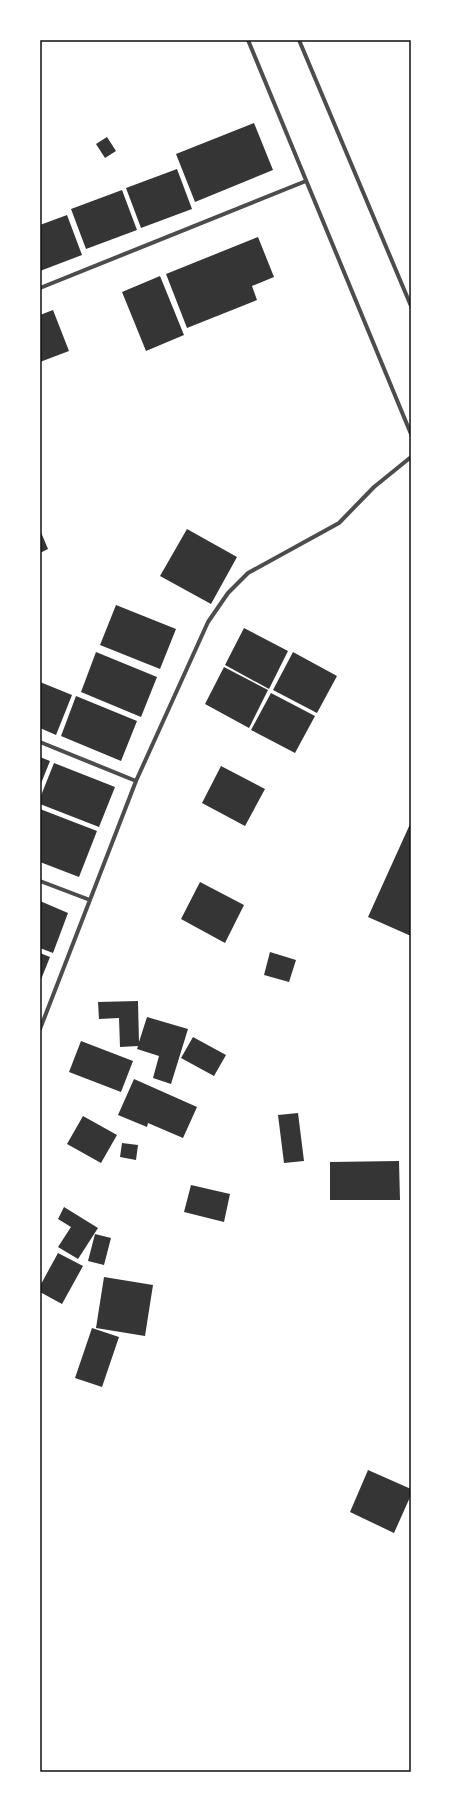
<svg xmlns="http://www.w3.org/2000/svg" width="451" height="1812" viewBox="0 0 451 1812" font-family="'Space Grotesk',sans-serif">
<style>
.building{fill:#353535}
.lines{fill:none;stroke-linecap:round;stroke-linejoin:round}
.minor{stroke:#4c4c4c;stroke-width:4}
.neatline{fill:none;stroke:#111;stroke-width:1.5}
</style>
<rect width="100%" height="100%" fill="#fff"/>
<path class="building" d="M254 123 273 170 195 202 176 154Z
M107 137 116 151 105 158 96 144Z
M177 169 192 209 141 228 126 188Z
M122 190 137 230 86 249 71 209Z
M67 215 82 255 40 271V225Z
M258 237 274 277 252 286 257 300 187 328 166 274Z
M160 276 184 335 146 351 122 292Z
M53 310 69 351 40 362V315Z
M187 529 237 557 211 604 160 576Z
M40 530 48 549 40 553Z
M116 605 176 629 160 669 100 645Z
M244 628 288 651 269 689 225 665Z
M96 652 157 677 141 717 81 692Z
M293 652 337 676 317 713 273 690Z
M224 667 268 690 249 728 205 704Z
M40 682 72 695 56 735 40 728Z
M271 693 315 716 295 753 251 730Z
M76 696 137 721 121 761 61 736Z
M40 757 50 761 40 786Z
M54 763 115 787 99 827 40 804V798Z
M221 766 265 789 245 826 202 803Z
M40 809 97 831 79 877 40 862Z
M411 822V936L368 917Z
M200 882 244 905 225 943 181 919Z
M40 901 68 913 53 953 40 948Z
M270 952 296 960 289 982 264 975Z
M40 953 50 957 40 982Z
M138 1001 139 1042 147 1017 188 1029 171 1084 153 1078 159 1056 137 1049 138 1046 120 1047 119 1018 99 1019 98 1002Z
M193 1037 226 1055 214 1076 181 1058Z
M81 1041 133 1061 121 1092 69 1072Z
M134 1079 197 1107 183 1138 148 1123 147 1127 118 1115Z
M298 1113 304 1161 284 1163 278 1115Z
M83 1116 117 1135 101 1163 67 1144Z
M122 1143 138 1145 136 1160 120 1157Z
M399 1161 400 1200H330V1162Z
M191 1185 230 1194 224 1222 184 1212Z
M64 1207 98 1228 78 1259 58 1247 71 1227 58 1219Z
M95 1234 111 1238 104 1265 88 1261Z
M58 1253 83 1266 62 1304 40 1292V1286Z
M104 1277 153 1285 145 1336 96 1328Z
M92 1328 119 1337 102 1387 75 1378Z
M368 1470 411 1489V1495L394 1533 350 1512Z"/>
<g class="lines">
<path class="minor" d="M248 40 411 434
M299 40 411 306
M40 288 306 181
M40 742 136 781
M40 881 90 900
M40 1029 136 781 208 622 228 593 248 573 339 523 374 487 411 457"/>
</g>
<rect width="451" height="1812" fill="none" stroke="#ffffff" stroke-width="82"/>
<rect x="41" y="41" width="369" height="1730" class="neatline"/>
</svg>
